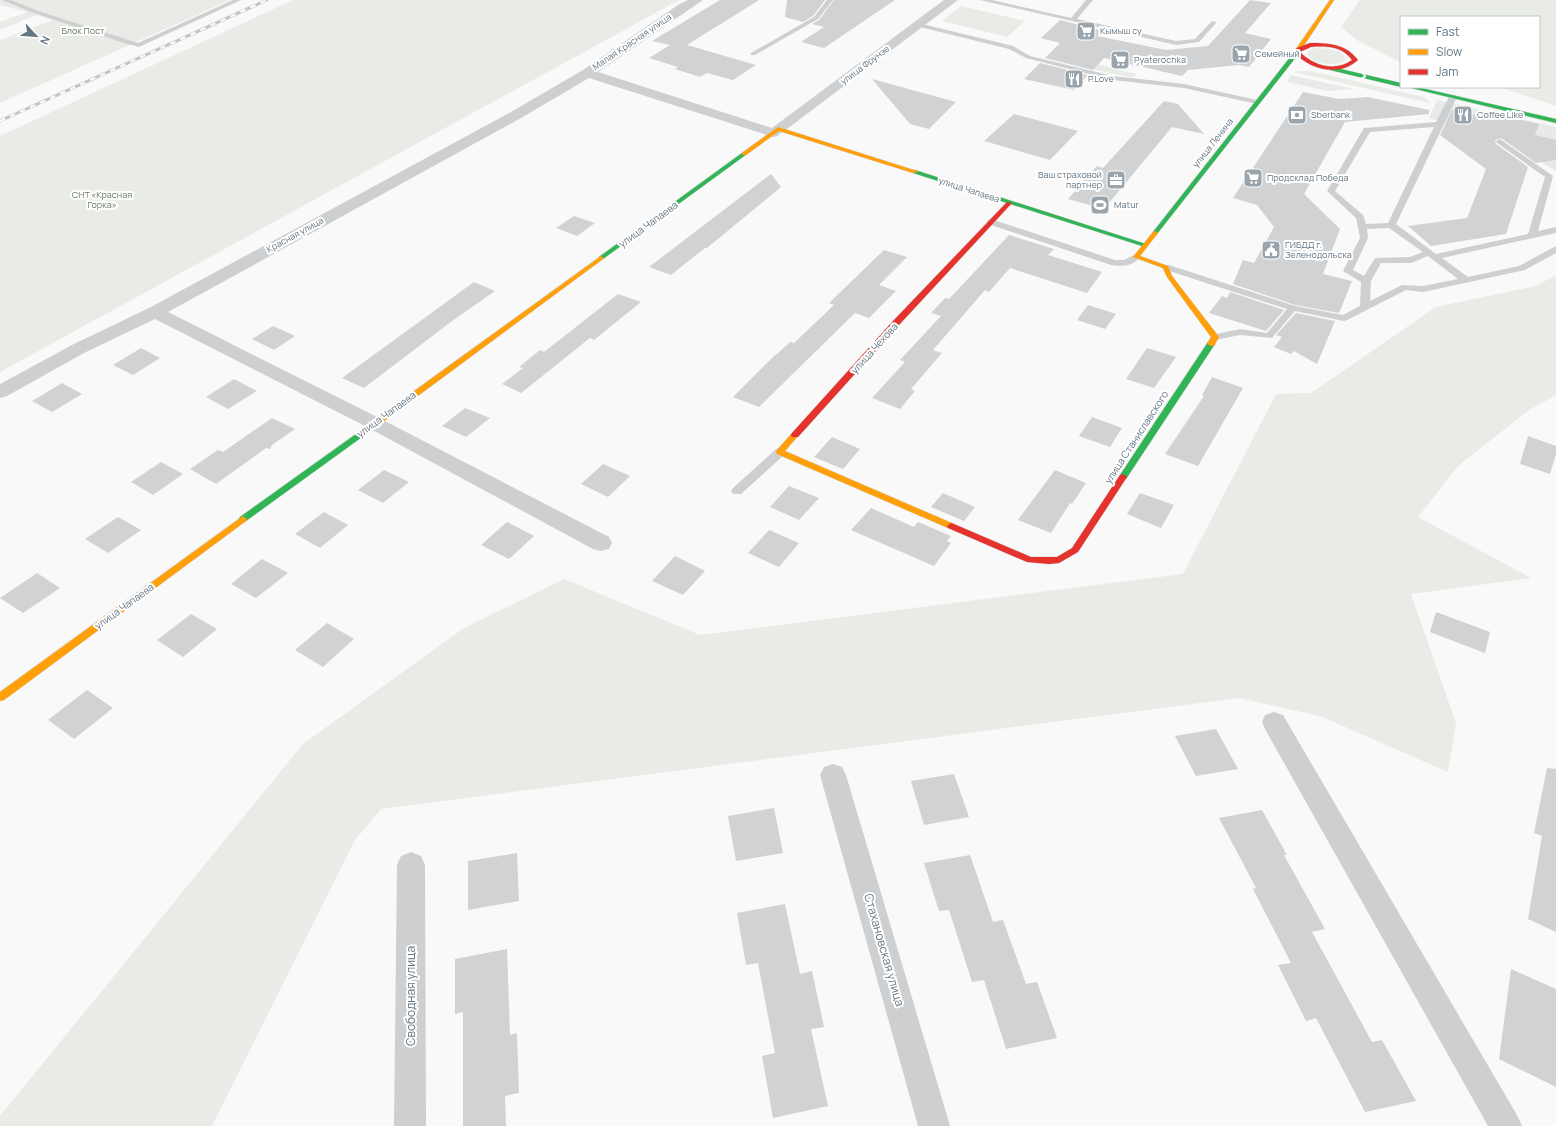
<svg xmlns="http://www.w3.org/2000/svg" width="1556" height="1126" viewBox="0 0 1556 1126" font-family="Manrope,sans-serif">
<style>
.built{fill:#e8e9e9}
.green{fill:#e8ebe6}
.building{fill:#d0d2d3}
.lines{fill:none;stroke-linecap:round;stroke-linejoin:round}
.fast-casing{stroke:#d5d6d7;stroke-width:1}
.slow-casing{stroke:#d5d6d7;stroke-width:1}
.jam-casing{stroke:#d5d6d7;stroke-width:1}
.lane{fill:#cecfd0;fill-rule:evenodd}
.street{fill:#cecfd0;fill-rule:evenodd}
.fast{fill:#30b455;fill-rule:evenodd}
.slow{fill:#ff9f0a;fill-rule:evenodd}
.jam{fill:#e5322d;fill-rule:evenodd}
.rail-casing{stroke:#c3c5c6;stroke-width:3}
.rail{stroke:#fff;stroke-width:2;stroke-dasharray:5.5;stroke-linecap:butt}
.oneway{stroke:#fff}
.labels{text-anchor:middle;stroke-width:4;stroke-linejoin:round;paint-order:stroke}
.far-park-label{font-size:9px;fill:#687a64;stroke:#fff}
.far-poi-label{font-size:9px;fill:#657683;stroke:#fff;text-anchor:start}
.far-street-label{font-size:9px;fill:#657683;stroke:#fff}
.street-label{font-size:10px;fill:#657683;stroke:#fff}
.near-street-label{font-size:12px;fill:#657683;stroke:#fff}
</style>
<rect width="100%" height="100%" fill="#f9f9f9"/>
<path class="built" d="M1291 75 1354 89 1328 91 1287 82Z
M1437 100 1556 127V171L1502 139 1429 118Z"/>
<path class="green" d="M0 0H230L0 103V40L53 20 37 15 0 30V22L27 12 0 5Z
M293 0H679L0 372V136Z
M1360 0H1556V106L1499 87H1539V17H1401L1400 62 1357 40 1341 27Z
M961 6 1025 21 1007 37 942 21Z
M1315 48C1325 49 1341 48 1346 59L1345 61C1334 66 1313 65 1307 54L1308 51Z
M1097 64 1136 74 1134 77H1128L1093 69Z
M1302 71H1311L1424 97 1428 100 1429 103 1294 72Z
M1556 275V395L1529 410 1458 466 1418 517 1531 578 1411 594 1456 723 1448 772 1320 716 1239 698 381 809 355 840 212 1126H0V1116L303 744 464 628 564 579 700 635 1183 574 1276 394 1311 393 1436 307 1536 286Z"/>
<path class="building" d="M720 0H759L687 45 756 65 733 80 707 73 700 77 675 69 678 67 649 58 670 45 652 41Z
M787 0H825L813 16 803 22 785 17Z
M834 0H895L824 48 801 42 824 27 812 24 819 20Z
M1250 0 1271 3 1245 33 1271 39 1249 67 1239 65 1188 70 1182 76 1104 58 1093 70 1045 58 1060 43 1041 38 1060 20 1103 31 1097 36 1166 50 1208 46Z
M1040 63 1088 75 1074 90 1024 79Z
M872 79 956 102 929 129 910 124Z
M1303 92 1339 99 1368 97 1429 110V114L1345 122 1304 194 1340 229 1323 274 1352 281 1339 313 1295 305 1233 284 1243 260 1254 263 1274 227 1257 205 1233 198Z
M1164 101 1178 104 1204 134 1172 127 1104 209 1068 199 1097 166 1103 168Z
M1452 110 1497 120 1499 115 1539 124 1535 135 1556 140V160L1536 163 1501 138 1495 140 1496 144 1528 167 1506 234 1431 246 1408 226 1467 218 1486 169 1440 135Z
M1014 114 1078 131 1050 160 984 141Z
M771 174 781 187 707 248H705L671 275 649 267Z
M574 216 595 223 577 236 556 228Z
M1009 235 1054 249 1048 255 1102 272 1087 293 1010 268 989 292 985 290 933 350 942 353 911 389 915 391 900 409 872 398 905 362 900 360 941 316 931 313 945 298 949 299Z
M884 250 907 257 879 285 896 291 869 318 855 313 759 407 733 397 775 355H776L790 342 794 343 834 305 829 303Z
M474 282 495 291 452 321 364 388 342 378Z
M1230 292 1284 310 1266 331 1209 313 1222 296 1227 298Z
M618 294 641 302 594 340 590 338 521 393 502 384 523 368 519 367 540 350 544 352Z
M1088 305 1116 314 1105 329 1077 320Z
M1296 313 1335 321 1317 364 1294 351 1291 354 1274 347 1282 337 1276 335Z
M273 326 295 336 274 350 252 339Z
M141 348 160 358 133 375 113 365Z
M1147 348 1176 357 1154 388 1126 379Z
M1212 377 1243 388 1198 466 1165 454 1204 396 1202 395Z
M234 379 257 391 228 409 206 397Z
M62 383 82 394 52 412 32 401Z
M465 408 490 418 466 437 442 426Z
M1092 417 1122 428 1110 447 1079 436Z
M272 418 295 429 272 445 270 449 266 448 216 484 190 469 218 450 223 452Z
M1528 436 1556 446V454L1550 474 1520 464Z
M832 437 860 449 843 469 814 457Z
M161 462 183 474 153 495 131 482Z
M603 464 630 476 608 497 581 484Z
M384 470 409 482 383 503 358 490Z
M1055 470 1086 483 1072 504 1070 503 1051 533 1018 520Z
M789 486 819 498 799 520 770 507Z
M943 493 975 507 964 521 931 507Z
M1140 493 1174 505 1161 528 1127 514Z
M871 508 914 527 918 522 951 536 947 541 951 543 934 566 851 530Z
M324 512 348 525 320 548 295 534Z
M118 517 141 530 108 553 85 539Z
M507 522 534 536 509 559 481 545Z
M769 530 799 543 779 567 748 553Z
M675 556 705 571 683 595 652 581Z
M262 559 288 573 256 598 231 584Z
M37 573 60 588 23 613 0 598Z
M1436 612 1490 632 1485 653 1430 632Z
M191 614 217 629 183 657 157 640Z
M327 623 354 639 323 667 295 650Z
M87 690 113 708 74 739 48 720Z
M1216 729 1238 769 1196 776 1175 736Z
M1547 768 1556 769V932L1528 919 1542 836 1534 833Z
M954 774 969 817 924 825 911 781Z
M774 808 783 853 736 861 728 816Z
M1262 810 1287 855H1284L1325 929 1312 932 1372 1042 1382 1040 1416 1101 1365 1112 1316 1018 1306 1021 1278 965 1291 963 1253 889 1256 888 1219 818Z
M517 853 519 901 468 910V861Z
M970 855 993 922 1003 920 1026 984 1037 982 1057 1038 1006 1049 984 980 972 982 949 910 939 911 924 863Z
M785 904 800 974 812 971 824 1027 811 1029 828 1106 773 1118 762 1056 775 1053 758 963 746 965 737 913Z
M507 949 510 1035 517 1033 519 1093 505 1096 506 1126H463V1012L455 1014V959Z
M1511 969 1556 989V1087L1499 1059Z"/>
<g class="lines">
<defs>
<path id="fast" d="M1295 51 1300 52 1157 234H1153V232Z
M1332 67 1401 83V87L1330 70V68Z
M1407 87H1417L1556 119V123Z
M742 153 747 154 603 259H599V257Z
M915 170 1146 244 1147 245 1144 247 1142 246 913 173 912 172Z
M1208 342H1211L1215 344 1126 479H1120L1119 477 1120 475Z
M377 419 381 422 380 424 246 521H240L239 519 240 517Z"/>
<path id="slow" d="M1330 0H1334L1301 50H1297L1296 49Z
M778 127 917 171 918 172 913 173 779 131 746 155H742V153Z
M1155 231 1158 233 1140 256 1168 266 1172 276 1219 337 1214 346H1211L1207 344 1211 337 1167 277 1163 268 1133 257 1153 232Z
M601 256 604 258 603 259 380 424H374L373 422 374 420Z
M795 432 799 435 785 451 954 524 955 526 954 528H948L777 454 776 452 777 450 792 433Z
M243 516 247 519 246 521 4 700 0 701V692Z"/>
<path id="jam" d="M1310 43C1329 43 1346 44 1358 60 1340 77 1309 70 1294 52L1297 48ZM1311 47C1326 46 1342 46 1352 60 1335 72 1314 66 1300 52Z
M1007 202 1012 203 899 325 798 437H792L791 435 792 433 893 321Z
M1123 474 1127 477 1078 552 1059 563 1049 564 1027 562 948 528 947 526 951 523 954 524 1031 557H1057L1072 548 1120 475Z"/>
</defs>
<use href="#fast" class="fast-casing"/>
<use href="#slow" class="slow-casing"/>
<use href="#jam" class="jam-casing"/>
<path class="lane" d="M2 0H11L38 11 138 43 233 0H241L139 47 124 43 34 13Z
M827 0H833L818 19 755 55H751V53L814 17Z
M980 0H992L1071 18 1086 0H1093L1077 19 1176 41 1195 39 1212 21 1217 22 1199 42 1176 45Z
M918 23 1013 46 1030 56 1113 76 1184 84 1257 100 1261 102 1257 104 1184 88 1113 80 1026 58 1009 49 916 26V24Z
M1450 95H1456L1457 97 1396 224 1436 254 1528 234 1545 177 1497 143 1496 141 1500 139 1553 176 1538 231 1556 227V233L1442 258 1468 277 1519 266 1556 246V253L1525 270 1423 292 1406 290 1347 320 1344 321 1295 311 1272 338 1240 335 1215 340 1212 339 1210 337 1212 335 1240 329 1267 333 1287 309 1163 269 1161 267 1163 265H1169L1295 306 1343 315 1360 306 1361 282 1343 271 1360 238 1356 218 1327 191 1364 128 1436 122ZM1434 127 1388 223 1366 224 1363 215 1335 191 1370 132ZM1389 228 1423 252 1410 257 1375 258 1364 276 1353 270 1368 238 1367 229ZM1428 256 1458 279 1423 286 1402 285 1370 301 1371 281 1381 263H1411Z
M991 219 1115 260H1124L1136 254 1140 257C1133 266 1122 267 1111 265L988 224 987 222 988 220Z
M780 448 784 449 785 452 784 455 741 494H733L731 491 733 488 776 449Z"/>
<path class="street" d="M688 0H703L598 72 772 128 944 0H958L783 132 780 133 778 136 773 137 589 78 521 118 168 312 381 419 609 537 612 543 609 549 601 551 593 549 367 427 155 319 84 353 7 396 0 398V384L72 345 149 308 511 112 583 70 678 5Z
M1274 712 1283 715 1517 1115 1522 1126H1488L1265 729 1262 722 1265 715Z
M833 764 842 767 846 775 950 1126H918L820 775 824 767Z
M411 852 421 856 425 865 426 1126H394L397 865 401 856Z"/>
<use href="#fast" class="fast"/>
<use href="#slow" class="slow"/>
<use href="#jam" class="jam"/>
<defs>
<path id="rail" d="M0 121 267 0"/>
</defs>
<use href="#rail" class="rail-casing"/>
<use href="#rail" class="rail"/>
</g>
<defs><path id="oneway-chevron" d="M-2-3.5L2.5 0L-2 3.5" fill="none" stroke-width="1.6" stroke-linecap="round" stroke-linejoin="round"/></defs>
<use class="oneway" href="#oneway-chevron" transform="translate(1363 76) rotate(13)"/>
<defs>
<symbol id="supermarket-square" viewBox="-11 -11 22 22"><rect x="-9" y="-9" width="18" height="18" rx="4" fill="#99a4ac" stroke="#fff"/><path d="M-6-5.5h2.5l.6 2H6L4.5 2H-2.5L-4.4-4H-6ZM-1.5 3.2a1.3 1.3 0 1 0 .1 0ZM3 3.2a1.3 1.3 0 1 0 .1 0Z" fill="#fff"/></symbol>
<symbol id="restaurant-square" viewBox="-11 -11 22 22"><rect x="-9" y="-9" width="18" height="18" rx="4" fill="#99a4ac" stroke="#fff"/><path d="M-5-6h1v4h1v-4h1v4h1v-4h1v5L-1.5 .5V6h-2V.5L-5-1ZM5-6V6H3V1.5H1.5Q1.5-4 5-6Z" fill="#fff"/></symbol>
<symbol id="bank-square" viewBox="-11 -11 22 22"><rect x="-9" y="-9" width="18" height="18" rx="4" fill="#99a4ac" stroke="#fff"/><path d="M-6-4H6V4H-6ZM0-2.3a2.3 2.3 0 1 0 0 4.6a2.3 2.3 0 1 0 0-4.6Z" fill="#fff"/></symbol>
<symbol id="office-square" viewBox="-11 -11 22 22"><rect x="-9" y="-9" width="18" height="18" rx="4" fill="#99a4ac" stroke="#fff"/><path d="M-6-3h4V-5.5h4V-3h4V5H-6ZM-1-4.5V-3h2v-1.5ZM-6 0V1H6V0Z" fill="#fff"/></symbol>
<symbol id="stadium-square" viewBox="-11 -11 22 22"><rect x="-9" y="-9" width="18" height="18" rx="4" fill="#99a4ac" stroke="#fff"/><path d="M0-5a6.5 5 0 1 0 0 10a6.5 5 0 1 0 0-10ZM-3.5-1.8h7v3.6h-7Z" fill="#fff"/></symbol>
<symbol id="civic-square" viewBox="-11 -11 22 22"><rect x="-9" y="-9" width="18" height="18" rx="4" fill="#99a4ac" stroke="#fff"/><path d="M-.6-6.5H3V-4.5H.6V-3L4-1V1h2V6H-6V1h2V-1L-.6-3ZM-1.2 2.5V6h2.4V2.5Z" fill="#fff"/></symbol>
</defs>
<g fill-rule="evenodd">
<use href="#supermarket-square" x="1075" y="20" width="22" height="22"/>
<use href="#supermarket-square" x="1230" y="43" width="22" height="22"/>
<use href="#supermarket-square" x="1109" y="49" width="22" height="22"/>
<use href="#restaurant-square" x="1063" y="68" width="22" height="22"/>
<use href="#bank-square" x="1286" y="104" width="22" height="22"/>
<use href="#restaurant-square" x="1452" y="104" width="22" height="22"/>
<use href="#supermarket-square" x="1242" y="167" width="22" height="22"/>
<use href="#office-square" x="1105" y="169" width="22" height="22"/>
<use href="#stadium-square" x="1089" y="194" width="22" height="22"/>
<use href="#civic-square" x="1260" y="239" width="22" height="22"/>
</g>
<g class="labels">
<g class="far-park-label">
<text x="83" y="34">Блок Пост</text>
<text x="102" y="198">СНТ «Красная<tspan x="102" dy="10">Горка»</tspan></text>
</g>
<g class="far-poi-label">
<text x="1100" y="34">Кымыш су</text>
<text x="1255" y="57">Семейный</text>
<text x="1134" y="63">Pyaterochka</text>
<text x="1088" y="82">P.Love</text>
<text x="1311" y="118">Sberbank</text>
<text x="1477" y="118">Coffee Like</text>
<text x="1102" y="178" text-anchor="end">Ваш страховой<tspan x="1102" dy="10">партнер</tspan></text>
<text x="1267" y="181">Продсклад Победа</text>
<text x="1114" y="208">Matur</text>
<text x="1285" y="248">ГИБДД г.<tspan x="1285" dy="10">Зеленодольска</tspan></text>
</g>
<g class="far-street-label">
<text transform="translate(632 42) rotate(-34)" y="3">Малая Красная улица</text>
<text transform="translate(865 65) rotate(-37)" y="3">улица Фрунзе</text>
<text transform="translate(1213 143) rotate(-52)" y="3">улица Ленина</text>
<text transform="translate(969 190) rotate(18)" y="3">улица Чапаева</text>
<text transform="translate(295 235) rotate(-29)" y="3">Красная улица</text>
</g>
<g class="street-label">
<text transform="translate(648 224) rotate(-36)" y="4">улица Чапаева</text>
<text transform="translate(874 348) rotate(-48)" y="4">улица Чехова</text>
<text transform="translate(386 414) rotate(-36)" y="4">улица Чапаева</text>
<text transform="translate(1136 437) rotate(-57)" y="4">улица Станиславского</text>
<text transform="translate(124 606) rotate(-36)" y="4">улица Чапаева</text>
</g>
<g class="near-street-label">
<text transform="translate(884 950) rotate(74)" y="4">Стахановская улица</text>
<text transform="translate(411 996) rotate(-90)" y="4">Свободная улица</text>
</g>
</g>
<rect x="1400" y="16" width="140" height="72" fill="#ffffff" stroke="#c1c8cd"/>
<rect x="1408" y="29" width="20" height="6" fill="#30b455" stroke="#c1c8cd"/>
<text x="1436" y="36" font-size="12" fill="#657683">Fast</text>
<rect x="1408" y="49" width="20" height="6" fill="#ff9f0a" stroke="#c1c8cd"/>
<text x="1436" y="56" font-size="12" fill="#657683">Slow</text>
<rect x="1408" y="69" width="20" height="6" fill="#e5322d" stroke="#c1c8cd"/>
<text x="1436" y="76" font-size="12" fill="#657683">Jam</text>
<g transform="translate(36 36) rotate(116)" stroke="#ffffff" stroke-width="3" paint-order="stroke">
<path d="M0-3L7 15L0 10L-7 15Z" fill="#657683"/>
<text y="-6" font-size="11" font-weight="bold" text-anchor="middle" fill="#657683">N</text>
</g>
</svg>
